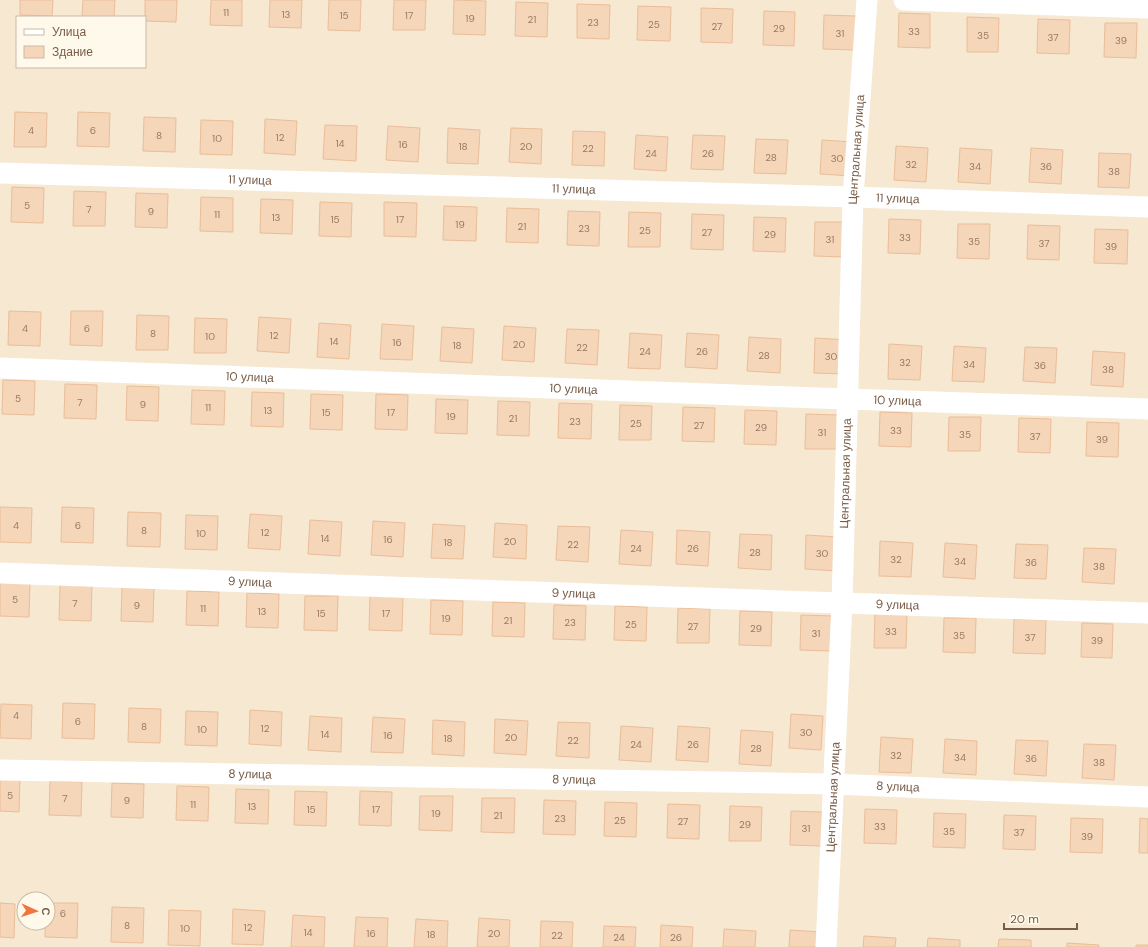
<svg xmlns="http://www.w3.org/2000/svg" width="1148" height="947" viewBox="0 0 1148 947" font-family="'DM Sans',sans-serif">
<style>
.residential{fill:#f6e8d1;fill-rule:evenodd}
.building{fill:#f6d6b9;stroke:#eabd98}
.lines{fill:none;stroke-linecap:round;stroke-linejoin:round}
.street{stroke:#fff;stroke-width:21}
.labels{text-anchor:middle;stroke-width:3;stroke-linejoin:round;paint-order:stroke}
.number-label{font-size:10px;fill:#987a64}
.street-label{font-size:12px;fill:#785c47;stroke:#fff9eb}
</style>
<rect width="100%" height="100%" fill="#fef6e3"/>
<path class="residential" d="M0 0H1148V947H0ZM17 17H145V67H17ZM24 899H48V923H24Z"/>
<path class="building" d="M20 0H53L52 16 20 15Z
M83 0H115L114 17H82Z
M145 0H177L176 22 145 21Z
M211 0H242V26L210 25Z
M270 0H302L301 28 269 27Z
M329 0H361L360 31 328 30Z
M394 0H426L425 30H393Z
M454 0 486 1 485 35 453 34Z
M516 2 548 3 547 37 515 36Z
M577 4 610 5 609 39 577 38Z
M638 6 671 7 670 41 637 40Z
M701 8 733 9 732 43 701 42Z
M764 11 795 12 794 46 763 45Z
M899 13 930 14V48L898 47Z
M824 15 856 16 855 50 823 49Z
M967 17 999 18 998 52H967Z
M1038 19 1070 20 1069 54 1037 53Z
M1105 23H1137L1136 58 1104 57Z
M15 112 47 113 46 147H14Z
M78 112 110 113 109 147 77 146Z
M144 117 176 118 175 152 143 151Z
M265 119 297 121 295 155 264 153Z
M201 120 233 121 232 155 200 154Z
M325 125 357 126 356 161 323 159Z
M388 126 420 128 418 162 386 160Z
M448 128 480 130 478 164 447 163Z
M511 128 542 129 541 164 509 162Z
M573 131 605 132 604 166 572 165Z
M636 135 668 137 666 171 634 169Z
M693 135 725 136 723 170 691 169Z
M756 139 788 140 786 174 754 173Z
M822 140 854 142 852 176 820 174Z
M896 146 928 148 926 182 894 180Z
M960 148 992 150 990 184 958 182Z
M1031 148 1063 150 1061 184 1029 182Z
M1099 153 1131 154 1129 188 1098 187Z
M12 187 44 188 43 223 11 222Z
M74 191 106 192 105 226H73Z
M136 193 168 194 167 228 135 227Z
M201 197 233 198V232L200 231Z
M261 199 293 200 292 234 260 233Z
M320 202 352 203 351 237 319 236Z
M384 202 417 203 416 237 384 236Z
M444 206 477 207 476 241 443 240Z
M507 208 539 209 538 243 506 242Z
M568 211 600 212 599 246 567 245Z
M629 212 661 213 660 247H628Z
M692 214 724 215 723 250 691 249Z
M754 217 786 218 785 252 753 251Z
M889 219 921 220 920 254 888 253Z
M815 222H847L846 257 814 256Z
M958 224H990L989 259 957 258Z
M1028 225 1060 226 1059 260 1027 259Z
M1095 229 1128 230 1127 264 1094 263Z
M9 311 41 312 40 346 8 345Z
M71 311H103L102 346 70 345Z
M137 315 169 316 168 350H136Z
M259 317 291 319 289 353 257 351Z
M195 318 227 319 226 353H194Z
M319 323 351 325 349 359 317 357Z
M382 324 414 326 412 360 380 359Z
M504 326 536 328 534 362 502 360Z
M442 327 474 329 472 363 440 361Z
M567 329 599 330 597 365 565 363Z
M630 333 662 335 660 369 628 368Z
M687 333 719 335 717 369 685 367Z
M749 337 781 339 780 373 747 371Z
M815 338 848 340 846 374 814 373Z
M889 344 922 346 920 380 888 379Z
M954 346 986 348 984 382 952 381Z
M1025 347 1057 348 1055 383 1023 381Z
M1093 351 1125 353 1123 387 1091 385Z
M3 380 35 381 34 415 2 414Z
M65 384 97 385 96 419 64 418Z
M127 386 159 387 158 421 126 420Z
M192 390 225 391 224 425 191 424Z
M252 392 284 393 283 427 251 426Z
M311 394 343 395 342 430 310 429Z
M376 394 408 395 407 430 375 429Z
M436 399 468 400 467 434 435 433Z
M498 401 530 402 529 436 497 435Z
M559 403 592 404 591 439 558 438Z
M620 405 652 406 651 440H619Z
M683 407 715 408 714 442 682 441Z
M745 410 777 411 776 445 744 444Z
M880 412 912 413 911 447 879 446Z
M806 414 838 415 837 449H805Z
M949 417H981L980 451H948Z
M1019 418 1051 419 1050 453 1018 452Z
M1087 422 1119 423 1118 457 1086 456Z
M0 507 32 508 31 543 0 542Z
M62 507 94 508 93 543 61 542Z
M128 512 161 513 160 547 127 546Z
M250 514 282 516 280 550 248 548Z
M186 515 218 516 217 550 185 549Z
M310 520 342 522 340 556 308 554Z
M373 521 405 523 403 557 371 555Z
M495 523 527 525 526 559 493 557Z
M433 524 465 526 463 559 431 558Z
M558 526 590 527 588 562 556 560Z
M621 530 653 532 651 566 619 564Z
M677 530 710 532 708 566 676 564Z
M740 534 772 535 771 570 738 568Z
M806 535 839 537 837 571 805 569Z
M880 541 913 543 911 577 879 576Z
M945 543 977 545 975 579 943 577Z
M1016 544 1048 545 1046 579 1014 578Z
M1084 548 1116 549 1114 584 1082 582Z
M0 581 30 582 29 617 0 616Z
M60 585 92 586 91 621 59 620Z
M122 587 154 588 153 622 121 621Z
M187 591 219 592 218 626 186 625Z
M247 593 279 594 278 628 246 627Z
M305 596H338L337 631 304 630Z
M370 596 403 597 402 631 369 630Z
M431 600 463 601 462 635 430 634Z
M493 602 525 603 524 637 492 636Z
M554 605 586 606 585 640 553 639Z
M615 606 647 607 646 641 614 640Z
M678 608 710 609 709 643H677Z
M740 611 772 612 771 646 739 645Z
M875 613 907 614 906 648H874Z
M801 615 833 616 832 651 800 650Z
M944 618H976L975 653 943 652Z
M1014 619 1046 620 1045 654 1013 653Z
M1082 623 1113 624 1112 658 1081 657Z
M63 703 95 704 94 739 62 738Z
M1 704 32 705 31 739 0 738Z
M129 708 161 709 160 743 128 742Z
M250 710 282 712 281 746 249 744Z
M186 711 218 712 217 746 185 745Z
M791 714 823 716 821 750 789 748Z
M310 716 342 718 341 752 308 750Z
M373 717 405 719 403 753 371 752Z
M495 719 528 721 526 755 494 753Z
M433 720 465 722 464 756 432 754Z
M558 722 590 723 589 758 556 756Z
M621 726 653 728 651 762 619 760Z
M678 726 710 728 708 762 676 760Z
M741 730 773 732 771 766 739 764Z
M881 737 913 739 911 773 879 772Z
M945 739 977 741 976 775 943 773Z
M1016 740 1048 741 1046 776 1014 774Z
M1084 744 1116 745 1114 780 1082 778Z
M0 777 20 778 19 812 0 811Z
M50 781 82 782 81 816 49 815Z
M112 783 144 784 143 818 111 817Z
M177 786 209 787 208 821 176 820Z
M236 789 269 790 268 824 235 823Z
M295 791 327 792 326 826 294 825Z
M360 791 392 792 391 826 359 825Z
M420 796H453L452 831 419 830Z
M482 798H515L514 833 481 832Z
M544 800 576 801 575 835 543 834Z
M605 802 637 803 636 837 604 836Z
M668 804 700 805 699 839 667 838Z
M730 806 762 807 761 841H729Z
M865 809 897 810 896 844 864 843Z
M791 811 822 812 821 846 790 845Z
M934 813 966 814 965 848 933 847Z
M1004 815 1036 816 1035 850 1003 849Z
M1071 818 1103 819 1102 853 1070 852Z
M1140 818 1148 819V853H1139Z
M0 903 15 904 14 938 0 937Z
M48 903H78L77 938 45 937V923H48Z
M112 907 144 908 143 943 111 942Z
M233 909 265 911 263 945 232 944Z
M169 910 201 911 200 946 168 945Z
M293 915 325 917 324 947H291Z
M356 917 388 918 387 947H354Z
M479 918 510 920 509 947H477Z
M416 919 448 921 447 947H414Z
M541 921 573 922 572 947H540Z
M661 925 693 927 692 947H660Z
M604 926 636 927 635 947H603Z
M724 929 756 931 755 947H723Z
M790 930 822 932 821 947H789Z
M864 936 896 938 895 947H863Z
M928 938 960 940V947H927Z
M999 939 1031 940V947H998Z
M1067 943 1099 945V947H1067Z
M1136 945H1148V947H1136Z"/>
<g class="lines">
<g class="street">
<path d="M904 0 1148 8"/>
<path id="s1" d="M0 173 853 197 1148 207"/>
<path id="s2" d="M0 368 847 399 1148 409"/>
<path id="s3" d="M0 573 842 603 1148 613"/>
<path id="s4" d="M0 770 833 784 1148 797"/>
<path id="s5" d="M826 947 842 603 853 197 867 0"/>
</g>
</g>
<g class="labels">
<g class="number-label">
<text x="226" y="16">11</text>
<text x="286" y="18">13</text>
<text x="344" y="19">15</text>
<text x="409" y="19">17</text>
<text x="470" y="22">19</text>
<text x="532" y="23">21</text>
<text x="593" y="26">23</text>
<text x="654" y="28">25</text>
<text x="717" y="30">27</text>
<text x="779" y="32">29</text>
<text x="914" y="35">33</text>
<text x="840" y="37">31</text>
<text x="983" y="39">35</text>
<text x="1053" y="41">37</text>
<text x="1121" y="44">39</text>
<text x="31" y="134">4</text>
<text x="93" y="134">6</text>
<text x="159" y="139">8</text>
<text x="280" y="141">12</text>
<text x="217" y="142">10</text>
<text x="340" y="147">14</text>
<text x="403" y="148">16</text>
<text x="463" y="150">18</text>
<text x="526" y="150">20</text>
<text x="588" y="152">22</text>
<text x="651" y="157">24</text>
<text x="708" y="157">26</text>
<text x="771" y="161">28</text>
<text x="837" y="162">30</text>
<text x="911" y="168">32</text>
<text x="975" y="170">34</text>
<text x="1046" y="170">36</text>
<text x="1114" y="175">38</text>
<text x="27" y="209">5</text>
<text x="89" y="213">7</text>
<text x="151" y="215">9</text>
<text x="217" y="218">11</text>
<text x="276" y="221">13</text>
<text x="335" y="223">15</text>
<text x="400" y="223">17</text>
<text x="460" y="228">19</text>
<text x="522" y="230">21</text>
<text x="584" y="232">23</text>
<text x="645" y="234">25</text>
<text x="707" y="236">27</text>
<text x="770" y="238">29</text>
<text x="905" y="241">33</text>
<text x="830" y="243">31</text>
<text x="974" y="245">35</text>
<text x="1044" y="247">37</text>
<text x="1111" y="250">39</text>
<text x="25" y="332">4</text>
<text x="87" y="332">6</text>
<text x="153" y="337">8</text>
<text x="274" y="339">12</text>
<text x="210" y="340">10</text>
<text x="334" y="345">14</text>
<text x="397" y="346">16</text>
<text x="519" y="348">20</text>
<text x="457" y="349">18</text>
<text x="582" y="351">22</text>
<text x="645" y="355">24</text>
<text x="702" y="355">26</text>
<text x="764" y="359">28</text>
<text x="831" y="360">30</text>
<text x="905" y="366">32</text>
<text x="969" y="368">34</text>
<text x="1040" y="369">36</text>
<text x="1108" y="373">38</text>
<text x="18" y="402">5</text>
<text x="80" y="406">7</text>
<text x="143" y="408">9</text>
<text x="208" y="411">11</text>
<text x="268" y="414">13</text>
<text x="326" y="416">15</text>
<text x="391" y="416">17</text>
<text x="451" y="420">19</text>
<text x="513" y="422">21</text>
<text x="575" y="425">23</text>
<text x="636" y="427">25</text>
<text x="699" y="429">27</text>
<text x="761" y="431">29</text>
<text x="896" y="434">33</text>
<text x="822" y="436">31</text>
<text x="965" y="438">35</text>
<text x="1035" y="440">37</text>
<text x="1102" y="443">39</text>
<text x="16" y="529">4</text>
<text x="78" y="529">6</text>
<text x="144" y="534">8</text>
<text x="265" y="536">12</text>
<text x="201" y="537">10</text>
<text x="325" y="542">14</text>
<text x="388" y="543">16</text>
<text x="510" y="545">20</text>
<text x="448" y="546">18</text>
<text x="573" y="548">22</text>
<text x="636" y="552">24</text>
<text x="693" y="552">26</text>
<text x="755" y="556">28</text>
<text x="822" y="557">30</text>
<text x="896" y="563">32</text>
<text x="960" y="565">34</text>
<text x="1031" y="566">36</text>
<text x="1099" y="570">38</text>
<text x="15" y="603">5</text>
<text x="75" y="607">7</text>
<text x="137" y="609">9</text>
<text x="203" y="612">11</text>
<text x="262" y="615">13</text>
<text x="321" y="617">15</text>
<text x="386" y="617">17</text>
<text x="446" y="622">19</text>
<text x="508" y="624">21</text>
<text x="570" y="626">23</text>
<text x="631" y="628">25</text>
<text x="693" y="630">27</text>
<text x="756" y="632">29</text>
<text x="891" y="635">33</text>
<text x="816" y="637">31</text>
<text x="959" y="639">35</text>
<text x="1030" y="641">37</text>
<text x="1097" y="644">39</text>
<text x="16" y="719">4</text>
<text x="78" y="725">6</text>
<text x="144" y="730">8</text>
<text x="265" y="732">12</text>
<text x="202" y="733">10</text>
<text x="806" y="736">30</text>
<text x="325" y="738">14</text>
<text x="388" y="739">16</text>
<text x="511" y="741">20</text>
<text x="448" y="742">18</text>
<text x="573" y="744">22</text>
<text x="636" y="748">24</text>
<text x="693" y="748">26</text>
<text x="756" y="752">28</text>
<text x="896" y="759">32</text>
<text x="960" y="761">34</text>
<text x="1031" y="762">36</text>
<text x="1099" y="766">38</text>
<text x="10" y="799">5</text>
<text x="65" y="802">7</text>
<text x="127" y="804">9</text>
<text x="193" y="808">11</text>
<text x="252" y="810">13</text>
<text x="311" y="813">15</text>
<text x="376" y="813">17</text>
<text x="436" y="817">19</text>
<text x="498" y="819">21</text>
<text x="560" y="822">23</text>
<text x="620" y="824">25</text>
<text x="683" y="825">27</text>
<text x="745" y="828">29</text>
<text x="880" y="830">33</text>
<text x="806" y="832">31</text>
<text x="949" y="835">35</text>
<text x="1019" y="836">37</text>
<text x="1087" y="840">39</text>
<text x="63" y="917">6</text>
<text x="127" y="929">8</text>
<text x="248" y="931">12</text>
<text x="185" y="932">10</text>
<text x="308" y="936">14</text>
<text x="371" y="937">16</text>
<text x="494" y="937">20</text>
<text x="431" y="938">18</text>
<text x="557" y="939">22</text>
<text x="619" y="941">24</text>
<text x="676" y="941">26</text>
</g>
<g class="street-label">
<text dy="4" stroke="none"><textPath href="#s5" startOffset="798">Центральная улица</textPath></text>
<text dy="4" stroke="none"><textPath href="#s1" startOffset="250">11 улица</textPath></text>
<text dy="4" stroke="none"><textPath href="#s1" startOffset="574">11 улица</textPath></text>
<text dy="4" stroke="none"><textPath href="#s1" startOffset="898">11 улица</textPath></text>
<text dy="4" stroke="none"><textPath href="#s2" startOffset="250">10 улица</textPath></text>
<text dy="4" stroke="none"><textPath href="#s2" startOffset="574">10 улица</textPath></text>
<text dy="4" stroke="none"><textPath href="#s2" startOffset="898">10 улица</textPath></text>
<text dy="4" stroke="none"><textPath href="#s5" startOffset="474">Центральная улица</textPath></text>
<text dy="4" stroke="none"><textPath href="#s3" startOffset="250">9 улица</textPath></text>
<text dy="4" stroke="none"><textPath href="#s3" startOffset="574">9 улица</textPath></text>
<text dy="4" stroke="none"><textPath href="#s3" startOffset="898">9 улица</textPath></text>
<text dy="4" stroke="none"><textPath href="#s4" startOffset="250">8 улица</textPath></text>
<text dy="4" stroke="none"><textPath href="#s4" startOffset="574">8 улица</textPath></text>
<text dy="4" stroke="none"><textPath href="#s4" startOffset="898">8 улица</textPath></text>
<text dy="4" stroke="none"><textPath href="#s5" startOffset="150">Центральная улица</textPath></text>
</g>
</g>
<rect x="16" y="16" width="130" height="52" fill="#fff9eb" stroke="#c9baa9"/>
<rect x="24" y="29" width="20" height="6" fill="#ffffff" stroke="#c9baa9"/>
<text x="52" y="36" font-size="12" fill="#785c47">Улица</text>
<rect x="24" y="46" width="20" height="12" fill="#f6d6b9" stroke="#c9baa9"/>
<text x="52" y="56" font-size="12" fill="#785c47">Здание</text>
<g transform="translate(36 911) rotate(93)"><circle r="19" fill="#fff9eb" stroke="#c9baa9"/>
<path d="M0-3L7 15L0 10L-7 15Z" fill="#f2743f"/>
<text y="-6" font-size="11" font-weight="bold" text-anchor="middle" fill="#785c47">С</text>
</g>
<path d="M1004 923v6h73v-6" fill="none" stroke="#785c47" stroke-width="2"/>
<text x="1010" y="923" font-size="12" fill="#785c47" stroke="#fff9eb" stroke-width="3" paint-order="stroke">20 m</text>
</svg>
